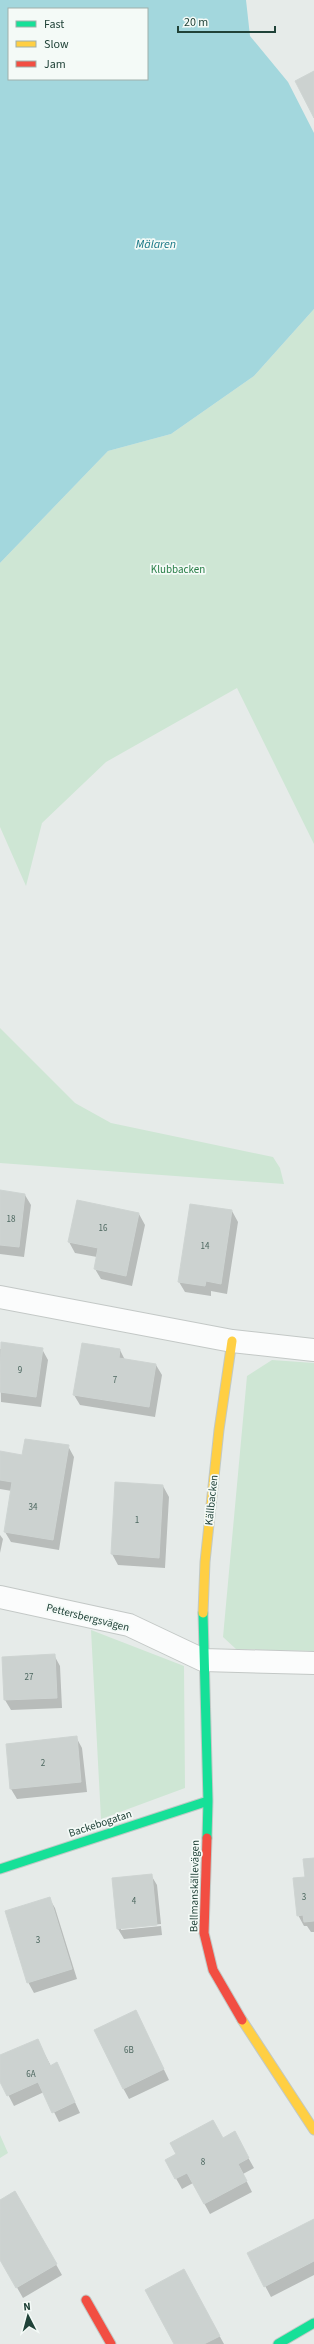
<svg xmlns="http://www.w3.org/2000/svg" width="314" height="2344" viewBox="0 0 314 2344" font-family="'Source Sans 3',sans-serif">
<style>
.green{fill:#cee6d4}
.water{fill:#a3d7dd;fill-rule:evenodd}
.shadow{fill:#0003}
.building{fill:#ccd2d0;stroke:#ced4d2}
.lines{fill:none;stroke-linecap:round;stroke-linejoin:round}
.street-casing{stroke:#c3c8c6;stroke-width:24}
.fast-casing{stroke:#c1c9c6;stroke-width:11}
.slow-casing{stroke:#c1c9c6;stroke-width:11}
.jam-casing{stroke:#c1c9c6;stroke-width:11}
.street{stroke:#fbfcfc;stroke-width:22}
.fast{stroke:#16e098;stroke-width:9}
.slow{stroke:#ffcf43;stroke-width:9}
.jam{stroke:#f24e42;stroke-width:9}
.labels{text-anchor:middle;stroke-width:3.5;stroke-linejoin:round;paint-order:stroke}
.number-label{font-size:9px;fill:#4c675f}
.park-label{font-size:11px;fill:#267d45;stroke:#f4faf7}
.street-label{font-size:11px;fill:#204238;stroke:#f4faf7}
.water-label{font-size:12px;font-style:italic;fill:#147584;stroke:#f4faf7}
</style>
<rect width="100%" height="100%" fill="#e6ebe9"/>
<path class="green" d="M314 309V844L237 688 106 762 42 823 26 886 0 827V563L108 451 171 434 254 376Z
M0 1028 75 1103 111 1123 273 1157 280 1168 284 1184 0 1163Z
M272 1360 314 1363V1651L236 1649 223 1637 247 1376Z
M91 1630 184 1666 185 1788 101 1819Z
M0 2135 8 2153 0 2158Z"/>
<path class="water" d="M0 0H246L250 36 288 82 314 133V309L254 376 171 434 108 451 0 563ZM9 9H147V79H9Z"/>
<path class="shadow" d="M0 1191 25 1195 31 1205 24 1257 0 1254Z
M77 1201 139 1214 145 1225 132 1286 101 1279 95 1269 97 1257 75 1253 69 1242Z
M232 1211 238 1222 227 1294 211 1291V1296L185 1292 179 1282Z
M0 1349H42L48 1360 41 1407 1 1402Z
M120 1350 125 1360 156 1365 162 1375 155 1417 80 1405 74 1395Z
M68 1446 74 1457 59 1550 11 1542 5 1532 12 1491 0 1489V1452L23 1456Z
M116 1483 163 1486 169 1497 165 1568 118 1565 112 1554Z
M0 1535 3 1539 0 1553Z
M54 1655 60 1666 62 1708 11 1710 5 1700Z
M76 1737 82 1748 87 1792 17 1799 11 1789Z
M314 1859V1932H311L307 1926H304L298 1915 306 1878Z
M151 1875 157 1885 161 1924 121 1928V1930L161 1926 162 1935 124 1939 118 1929 113 1879Z
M49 1898 55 1908 77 1979 34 1993 28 1982Z
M141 2022 169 2080 129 2099 123 2088Z
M37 2040 51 2066 62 2074 80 2113 59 2122 44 2092 14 2106 0 2079V2057Z
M223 2139 240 2143 254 2168 243 2174 252 2192 210 2214 193 2183 182 2189 166 2161Z
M15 2192 62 2275 23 2298 0 2258V2201Z
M314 2220V2275L271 2297 248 2254Z
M189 2280 224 2344H176Z"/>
<path class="building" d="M314 71V118L295 81Z
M0 1190 25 1194 19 1247 0 1245Z
M77 1200 139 1213 126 1276 94 1269 98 1248 68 1242Z
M190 1204 232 1210 221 1284 206 1281 205 1286 178 1282Z
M1 1342 43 1348 36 1397 0 1392Z
M82 1343 120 1349 119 1358 156 1364 149 1407 73 1395Z
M25 1439 69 1445 53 1540 4 1532 12 1482 0 1480V1451L22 1455Z
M115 1482 163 1485 159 1558 111 1554Z
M55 1654 57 1698 4 1700 2 1657Z
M77 1736 81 1782 10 1789 6 1744Z
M314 1858V1921L304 1922 303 1915 297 1916 293 1878 305 1877 303 1859Z
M152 1874 157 1925 117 1929 112 1878Z
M50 1897 72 1969 27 1983 5 1911Z
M136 2010 164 2069 123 2089 94 2030Z
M38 2039 50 2066 57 2062 75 2102 52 2113 38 2082 7 2096 0 2082V2055Z
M213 2120 223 2138 235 2131 249 2158 238 2164 247 2181 204 2204 187 2173 175 2179 165 2160 176 2154 170 2143Z
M15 2191 57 2264 16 2288 0 2260V2200Z
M314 2219V2261L264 2287 247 2253Z
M184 2269 220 2336 204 2344H174L145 2290Z"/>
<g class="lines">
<defs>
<path id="street" d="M0 1297 232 1341 314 1350
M0 1597 129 1625 203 1660 314 1663"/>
<path id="fast" d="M203 1613 208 1801 207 1838
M0 1869 208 1801
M278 2344 314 2323"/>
<path id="slow" d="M203 1613 205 1562 219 1430 232 1341
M242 2020 314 2130"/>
<path id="jam" d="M207 1838 204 1933 213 1970 242 2020
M86 2300 111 2344"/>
</defs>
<use href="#street" class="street-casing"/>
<use href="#fast" class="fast-casing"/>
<use href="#slow" class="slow-casing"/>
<use href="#jam" class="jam-casing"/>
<use href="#street" class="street"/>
<use href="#fast" class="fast"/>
<use href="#slow" class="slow"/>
<use href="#jam" class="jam"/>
</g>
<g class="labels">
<g class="number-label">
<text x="11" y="1222">18</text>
<text x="103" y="1231">16</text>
<text x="205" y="1249">14</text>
<text x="20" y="1373">9</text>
<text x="115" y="1383">7</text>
<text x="33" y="1510">34</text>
<text x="137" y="1523">1</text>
<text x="29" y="1680">27</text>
<text x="43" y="1766">2</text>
<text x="304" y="1900">3</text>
<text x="134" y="1904">4</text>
<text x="38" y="1943">3</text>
<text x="129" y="2053">6B</text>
<text x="31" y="2077">6A</text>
<text x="203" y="2165">8</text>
</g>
<g class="park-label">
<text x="178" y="573">Klubbacken</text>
</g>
<g class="street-label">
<text transform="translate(211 1500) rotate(-84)" y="4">Källbacken</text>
<text transform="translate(88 1617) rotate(14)" y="4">Pettersbergsvägen</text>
<text transform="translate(100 1823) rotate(-18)" y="4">Backebogatan</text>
<text transform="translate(194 1886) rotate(-89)" y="4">Bellmanskällevägen</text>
</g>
<g class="water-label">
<text x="156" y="248">Mälaren</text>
</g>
</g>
<rect x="8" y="8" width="140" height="72" fill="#f4faf7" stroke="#9fb0ab"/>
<rect x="16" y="21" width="20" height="6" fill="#16e098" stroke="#9fb0ab"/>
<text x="44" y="28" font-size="12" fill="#204238">Fast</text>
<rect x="16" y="41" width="20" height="6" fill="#ffcf43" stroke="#9fb0ab"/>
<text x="44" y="48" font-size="12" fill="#204238">Slow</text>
<rect x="16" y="61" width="20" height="6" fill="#f24e42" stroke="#9fb0ab"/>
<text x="44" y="68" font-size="12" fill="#204238">Jam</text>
<g transform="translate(28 2316) rotate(354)" stroke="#f4faf7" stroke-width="3" paint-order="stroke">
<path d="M0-3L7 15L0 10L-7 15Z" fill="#204238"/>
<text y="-6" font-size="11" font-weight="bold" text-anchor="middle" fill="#204238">N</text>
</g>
<path d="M178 26v6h97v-6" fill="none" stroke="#204238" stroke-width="2"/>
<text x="184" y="26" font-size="12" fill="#204238" stroke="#f4faf7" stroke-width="3" paint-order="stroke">20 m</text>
</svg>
